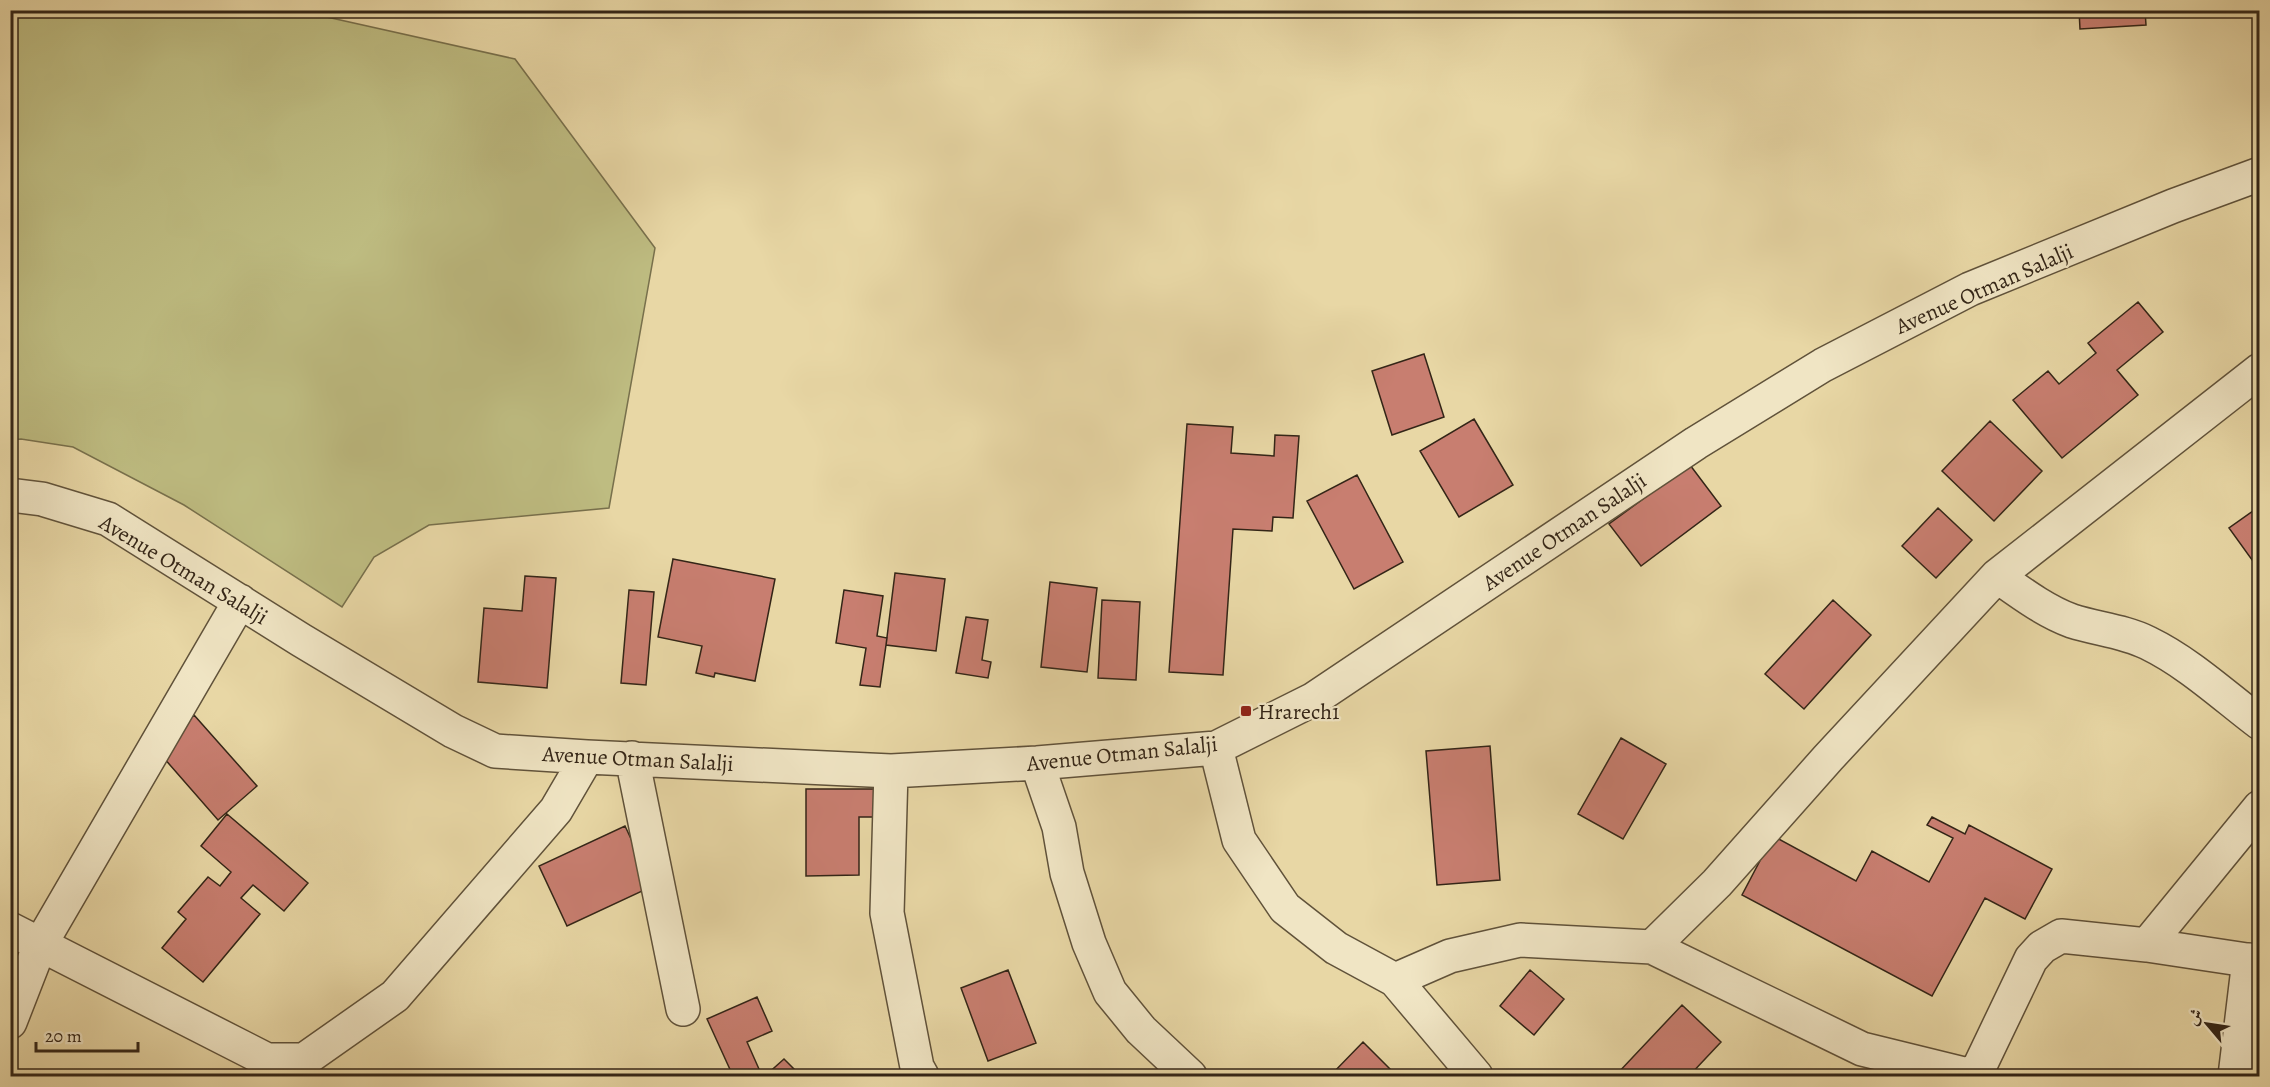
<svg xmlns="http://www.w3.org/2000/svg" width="2270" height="1087" viewBox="0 0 2270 1087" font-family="Alegreya,Amiri,serif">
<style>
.green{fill:#bebc81;stroke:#78704c;stroke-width:1.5}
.building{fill:#c87e70;stroke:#332517;stroke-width:1.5}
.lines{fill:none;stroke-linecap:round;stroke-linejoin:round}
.street-casing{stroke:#60523a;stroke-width:36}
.street{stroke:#f0e5c4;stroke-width:33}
.poi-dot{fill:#8f2418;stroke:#f0e5c4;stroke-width:2}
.labels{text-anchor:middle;stroke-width:4.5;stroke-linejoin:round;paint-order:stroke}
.street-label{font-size:22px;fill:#332517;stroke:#f0e5c4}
.poi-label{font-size:22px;fill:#332517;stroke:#f0e5c4;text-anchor:start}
</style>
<rect width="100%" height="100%" fill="#e8d7a5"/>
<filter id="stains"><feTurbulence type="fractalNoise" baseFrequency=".00333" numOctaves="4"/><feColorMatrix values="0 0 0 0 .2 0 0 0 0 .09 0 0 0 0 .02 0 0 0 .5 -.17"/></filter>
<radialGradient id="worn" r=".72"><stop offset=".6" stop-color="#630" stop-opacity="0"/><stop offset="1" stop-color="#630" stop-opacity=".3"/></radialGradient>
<path class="green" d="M11 10 300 11 515 59 655 248 609 508 429 525 374 557 342 607 184 505 73 447 21 439 11 440Z"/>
<path class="building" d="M2079 10H2145L2146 25 2080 29Z
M2138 302 2163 332 2117 370 2138 395 2062 458 2013 400 2048 371 2059 384 2096 353 2088 343Z
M1424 354 1444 417 1392 435 1372 371Z
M1474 419 1513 485 1459 517 1420 451Z
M1990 421 2042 471 1994 521 1942 471Z
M1187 424 1233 427 1231 453 1274 456 1275 435 1299 436 1293 518 1273 517 1272 531 1233 529 1223 675 1169 672Z
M1687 461 1721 506 1641 566 1609 524 1651 493Z
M1357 475 1403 562 1354 589 1307 501Z
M2260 506V571L2229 528Z
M1938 508 1972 540 1936 578 1902 546Z
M673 559 775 579 755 681 715 673 714 677 696 673 702 646 658 637Z
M895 573 945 579 936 651 886 645Z
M525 576 556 578 547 688 478 682 484 608 522 611Z
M1050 582 1097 588 1087 672 1041 667Z
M629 590 654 592 646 685 621 683Z
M844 590 883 596 877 636 887 638 880 687 860 685 866 648 836 643Z
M1102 600 1140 602 1136 680 1098 678Z
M1833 600 1871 635 1804 709 1765 674Z
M966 617 988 620 982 660 991 662 988 678 956 673Z
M194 715 257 786 218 820 156 749Z
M1621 738 1666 764 1623 839 1578 814Z
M1490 746 1500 880 1437 885 1426 751Z
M806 789H874V817H859V875L806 876Z
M227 814 308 883 284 911 253 885 241 898 260 914 203 982 162 948 186 919 178 912 208 877 220 886 231 872 201 846Z
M1932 817 1965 834 1969 825 2052 869 2025 919 1985 898 1932 996 1742 895 1773 836 1856 881 1872 851 1929 882 1953 838 1927 825Z
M625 826 653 886 567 926 539 866Z
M1008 970 1036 1043 988 1061 961 988Z
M1530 970 1564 999 1534 1035 1500 1006Z
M757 997 772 1031 747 1042 759 1069 742 1076H733L707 1019Z
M1682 1005 1721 1042 1689 1076H1618L1616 1075Z
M1363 1042 1397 1076H1330Z
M784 1059 801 1076H765Z"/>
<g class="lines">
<defs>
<path id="street" d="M10 495 42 499 108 519 301 640 453 731 495 751 587 757 891 771 1037 763 1216 748 1314 699 1696 443 1823 365 1970 289 2173 206 2260 174
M1997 576C2021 593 2045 611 2072 621 2097 629 2124 631 2148 643 2189 663 2223 695 2260 723
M1216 748 1239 840 1285 908 1336 948 1395 980 1476 1076
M632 758 683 1009
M1037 763 1059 827 1067 873 1089 943 1110 992 1141 1030 1190 1076
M891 771 887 913 917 1067 922 1076
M10 929 267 1060H304L395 996 556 810 587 757
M2147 945 2260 807
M1652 947 1717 883 1828 758 1997 576 2260 370
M1395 980 1450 956 1520 940 1652 947 1862 1049 1972 1076
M10 1022 40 945 240 601
M1975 1076 2031 959 2042 947 2061 936 2147 945 2260 962
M2235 1076 2249 960"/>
</defs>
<use href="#street" class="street-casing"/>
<use href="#street" class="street"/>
</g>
<rect class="poi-dot" x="1240" y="705" width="12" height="12" rx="3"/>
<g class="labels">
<g class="street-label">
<text transform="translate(1984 288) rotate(-24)" y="8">Avenue Otman Salalji</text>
<text transform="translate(1564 531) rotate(-34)" y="8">Avenue Otman Salalji</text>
<text transform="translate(184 569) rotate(31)" y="8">Avenue Otman Salalji</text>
<text transform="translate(1122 753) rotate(-6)" y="8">Avenue Otman Salalji</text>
<text transform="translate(638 758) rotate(3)" y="8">Avenue Otman Salalji</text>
</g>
<g class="poi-label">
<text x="1258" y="719">Hrarech1</text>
</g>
</g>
<rect width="2270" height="1087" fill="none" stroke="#e8d7a5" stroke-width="36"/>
<rect x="12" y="12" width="2246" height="1063" fill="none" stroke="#332517" stroke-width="3"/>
<rect x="18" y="18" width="2234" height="1051" fill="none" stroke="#332517" stroke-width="1.5"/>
<g transform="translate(2207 1024) rotate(299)" stroke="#f0e5c4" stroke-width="4.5" paint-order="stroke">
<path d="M0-4.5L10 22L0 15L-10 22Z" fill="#332517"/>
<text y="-9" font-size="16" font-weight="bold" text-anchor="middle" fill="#332517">ش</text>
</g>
<path d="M36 1042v9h102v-9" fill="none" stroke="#332517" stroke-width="3"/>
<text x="45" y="1042" font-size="18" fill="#332517" stroke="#f0e5c4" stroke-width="4.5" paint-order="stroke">20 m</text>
<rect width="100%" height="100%" filter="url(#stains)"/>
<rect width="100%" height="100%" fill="url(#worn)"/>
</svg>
